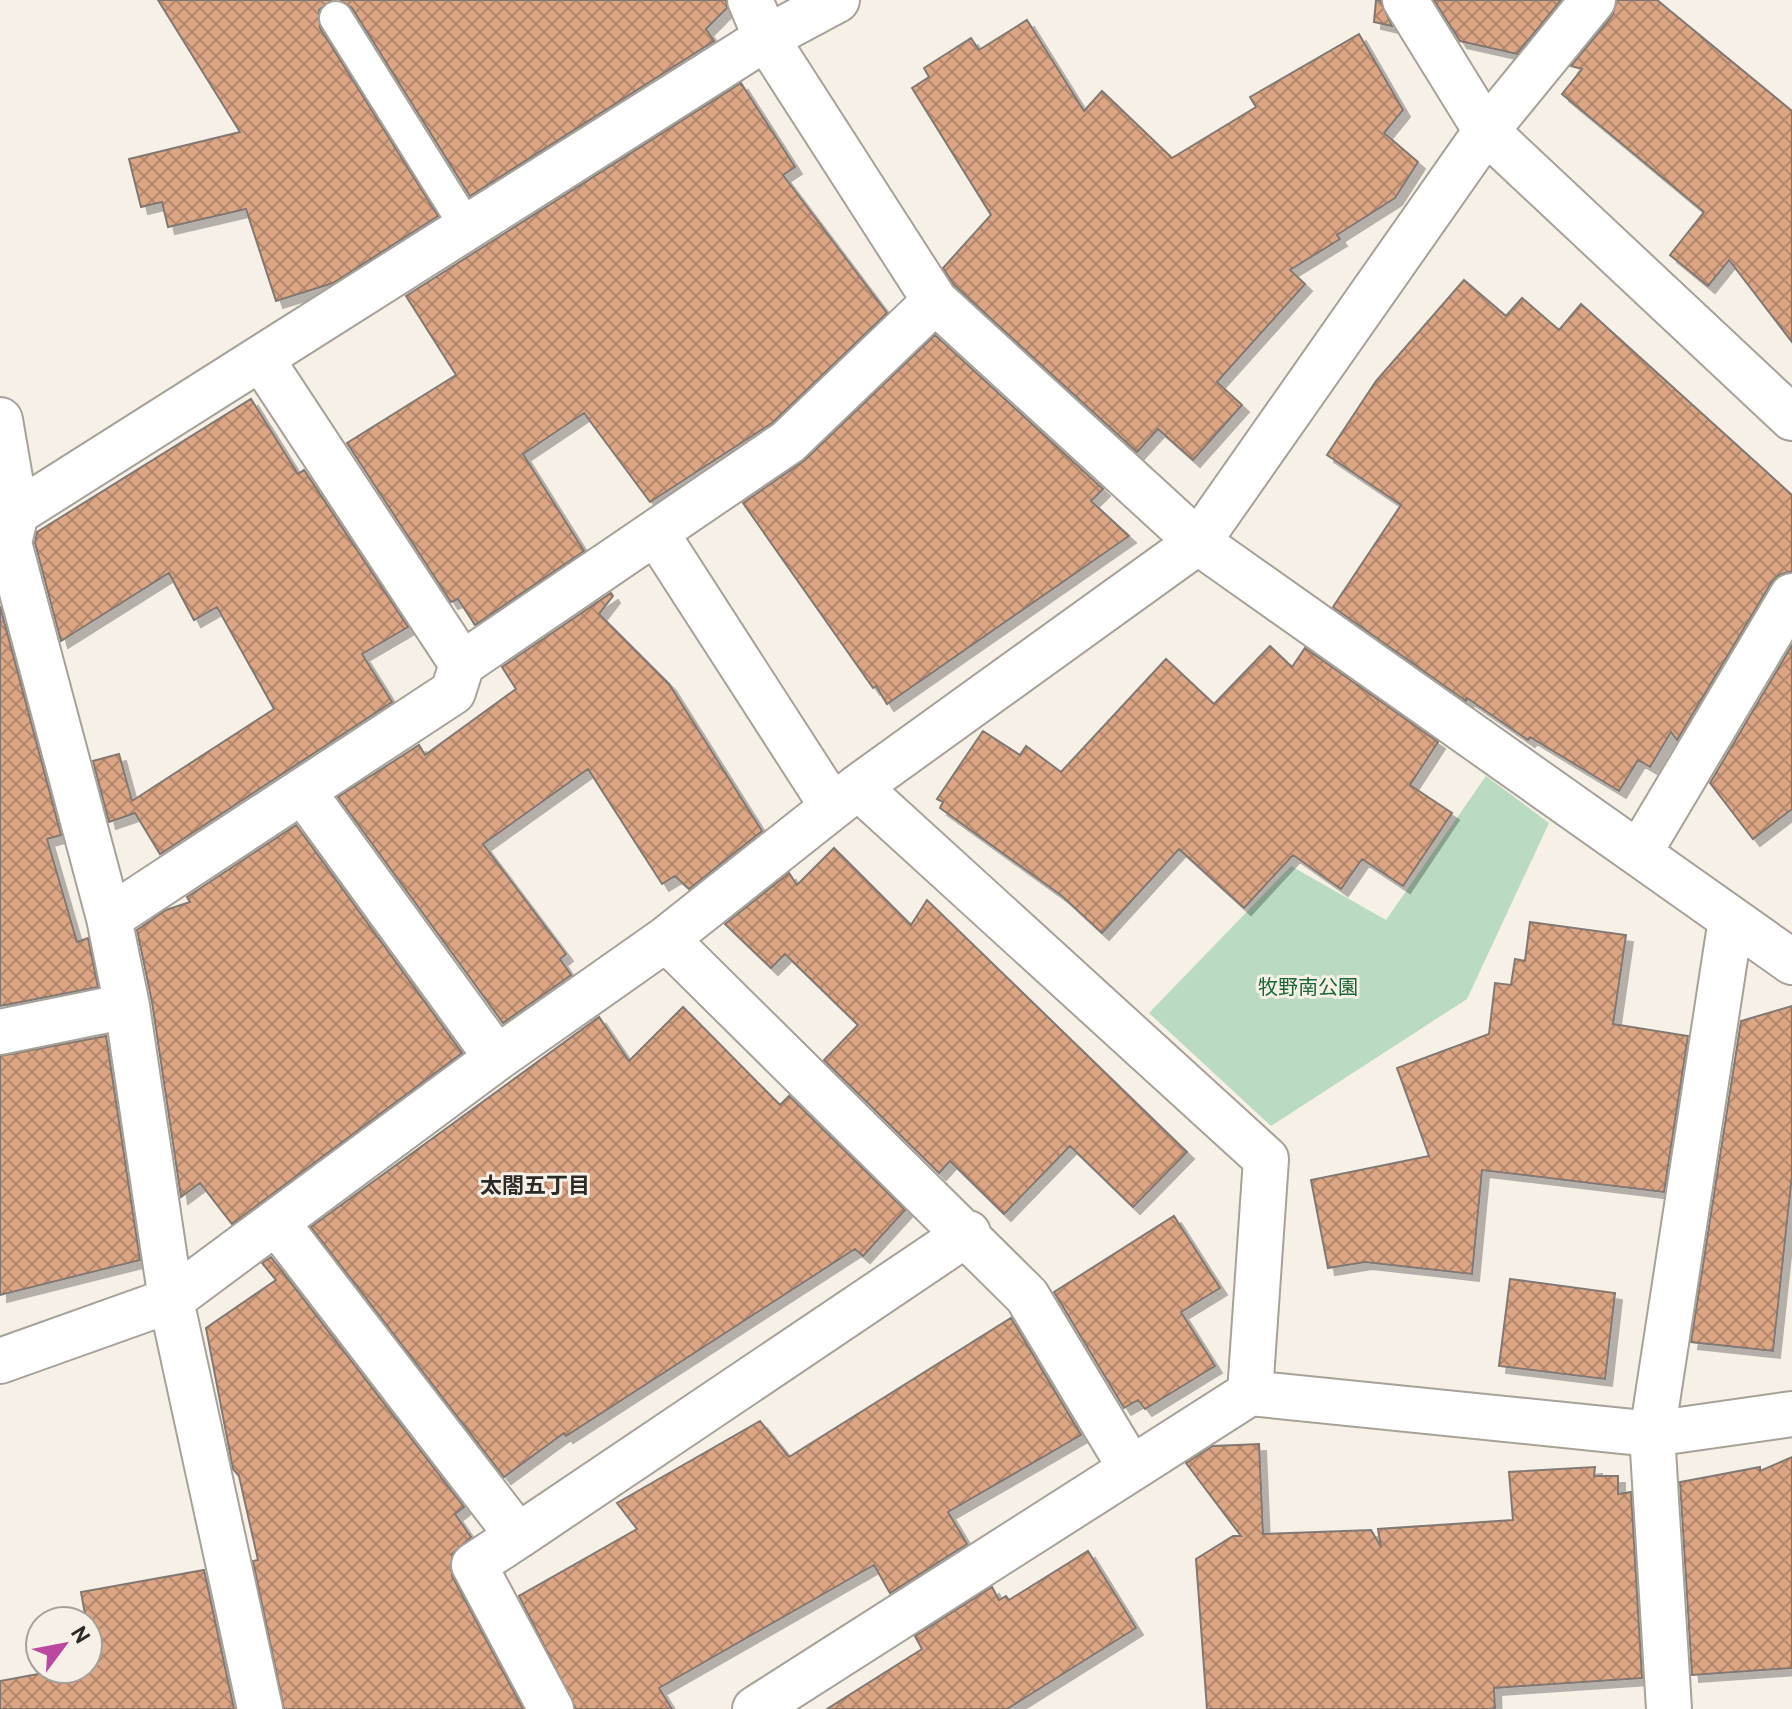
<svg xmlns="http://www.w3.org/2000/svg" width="1792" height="1709" viewBox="0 0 1792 1709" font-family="Overpass,'Noto Sans JP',sans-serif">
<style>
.park{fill:#badac1}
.building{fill:url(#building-cross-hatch);stroke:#827873;stroke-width:2;filter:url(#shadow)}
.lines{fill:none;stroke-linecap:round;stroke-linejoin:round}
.service-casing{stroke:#a7a198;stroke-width:36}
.minor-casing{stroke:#a7a198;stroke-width:48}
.service{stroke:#fff;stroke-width:32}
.minor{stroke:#fff;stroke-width:44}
.labels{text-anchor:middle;stroke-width:6;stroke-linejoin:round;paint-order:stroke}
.park-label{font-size:20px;fill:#186736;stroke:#f6f0e6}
.neighbourhood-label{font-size:22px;font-weight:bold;fill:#2c2a27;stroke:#f6f0e6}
</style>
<defs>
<pattern id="building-cross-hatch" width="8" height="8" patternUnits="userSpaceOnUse" patternTransform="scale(2)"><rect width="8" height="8" fill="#dca684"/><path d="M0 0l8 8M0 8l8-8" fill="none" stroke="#b3876c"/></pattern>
<filter id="shadow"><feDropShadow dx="7" dy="7" stdDeviation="0" flood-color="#0004"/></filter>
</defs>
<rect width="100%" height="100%" fill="#f6f0e6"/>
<path class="park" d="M1486 776 1549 823 1467 999 1271 1126 1149 1013 1291 866 1386 920Z"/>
<path class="building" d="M158 0H332L319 10 320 28 438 216 333 283 276 301 246 209 168 227 162 202 141 207 129 159 240 132Z
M340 0H726L727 8 706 29 714 41 470 196 352 8Z
M1376 0H1380L1392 26 1374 22Z
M1434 0H1561L1517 54 1460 41Z
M1617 0H1657L1792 111V342L1729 260 1708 286 1670 255 1704 212 1562 94 1582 69 1571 66 1612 16Z
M1027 20 1084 111 1102 91 1172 158 1256 107 1250 97 1359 34 1403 110 1384 133 1418 162 1395 198 1337 235 1340 239 1290 270 1305 284 1217 382 1242 405 1193 460 1158 429 1137 452 954 285 943 268 991 215 912 88 929 77 924 68 971 38 979 50Z
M741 83 795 167 783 175 887 313 772 423 650 502 584 413 523 454 584 551 475 625 458 599 451 602 347 443 456 375 406 296Z
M1464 280 1506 316 1522 298 1559 330 1581 304 1792 495V571L1779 575 1771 583 1677 740 1671 732 1650 767 1638 760 1619 791 1530 737 1528 740 1467 698 1466 701 1333 607 1401 505 1327 455 1376 381Z
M935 335 1103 489 1091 501 1129 536 887 704 876 686 873 688 743 503 805 460Z
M251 399 298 474 304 470 408 627 362 654 392 702 160 854 135 813 109 822 93 761 119 754 132 801 274 709 217 607 194 620 169 573 61 641 35 543 37 532Z
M611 593 613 596 599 614 669 684 762 831 689 889 675 876 662 884 588 769 483 844 566 954 560 959 571 975 503 1023 338 797 419 745 425 755 516 689 502 667Z
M0 606 61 835 47 839 77 942 88 938 98 987 0 1006Z
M1792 645V809L1753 839 1710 783Z
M1270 646 1292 667 1305 648 1438 742 1410 785 1452 813 1403 886 1362 859 1341 889 1293 855 1244 908 1179 849 1102 933 1062 896 940 808 943 802 937 799 983 731 1020 755 1026 746 1061 772 1166 659 1214 704Z
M296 825 462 1053 232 1224 200 1183 181 1197 152 1002 137 930 166 910 190 902 187 897Z
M834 848 911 925 927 900 1187 1152 1133 1207 1070 1146 1004 1214 950 1161 939 1173 824 1060 858 1025 785 954 771 968 725 924 789 873 797 885Z
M1530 922 1626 935 1613 1024 1688 1036 1664 1192 1482 1170 1472 1274 1365 1262 1328 1268 1311 1180 1429 1156 1397 1068 1489 1034 1495 983 1511 985 1515 959 1525 961Z
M1792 1006V1175L1773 1351 1691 1342 1741 1021Z
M683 1007 780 1105 789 1096 905 1210 863 1256 855 1249 566 1436 564 1433 504 1477 311 1227 599 1017 629 1061Z
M106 1036 140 1260 0 1295V1056Z
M1174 1216 1220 1288 1181 1312 1215 1366 1145 1409 1138 1400 1124 1408 1054 1292Z
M271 1257 464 1507 455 1514 471 1537 452 1554V1576L523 1709H284L253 1561 258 1560 239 1476 233 1469 206 1328 276 1280 262 1263Z
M1510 1279 1615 1293 1605 1379 1499 1366Z
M1011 1318 1081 1435 948 1512 967 1544 890 1593 874 1565 659 1688 672 1709H576L519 1596 637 1529 617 1503 760 1421 789 1457Z
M1259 1444 1263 1534 1371 1530 1381 1547 1378 1529 1513 1520 1509 1472 1595 1467 1594 1476H1618V1494L1631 1492 1642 1678 1494 1688 1495 1709H1207L1196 1559 1233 1536H1241L1186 1463 1213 1446Z
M1792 1457V1668L1692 1675 1680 1482 1760 1467V1471Z
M1088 1551 1136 1628 1007 1709H827L922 1649 915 1636 992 1587 999 1600 1006 1596 1009 1600Z
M204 1570 234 1709H0V1681L65 1669H88V1665L94 1664 81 1592Z"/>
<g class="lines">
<defs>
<path id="service" d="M336 18 468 229"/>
<path id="minor" d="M750 0 766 38 935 301 1198 542 1792 962
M1405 0 1486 131 1792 418
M262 360 462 664
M0 420 16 513 9 543 109 918 127 1006 171 1300 260 1709
M16 513 766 38 837 0
M656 533 832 806
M858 787 1266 1159 1250 1393
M304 793 497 1058
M1639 853 1792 596
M109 918 453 692 462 664 788 442 935 301
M666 939 1027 1296 1130 1467
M0 1032 127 1006
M276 1222 518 1536 474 1565 551 1709
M0 1361 171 1300 497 1058 666 939 858 787 1198 542 1486 131 1593 0
M518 1536 968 1233
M755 1709 1250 1393 1652 1434 1792 1414
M1669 1709 1652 1434 1731 919"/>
</defs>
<use href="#service" class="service-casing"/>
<use href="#minor" class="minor-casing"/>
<use href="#service" class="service"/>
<use href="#minor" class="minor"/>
</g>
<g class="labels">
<g class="park-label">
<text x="1308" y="994">牧野南公園</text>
</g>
<g class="neighbourhood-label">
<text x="535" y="1193">太閤五丁目</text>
</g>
</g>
<g transform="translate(64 1645) rotate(58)"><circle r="38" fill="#f6f0e6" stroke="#a5a19a" stroke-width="2"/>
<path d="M0-6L14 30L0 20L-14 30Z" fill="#bc479f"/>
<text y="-12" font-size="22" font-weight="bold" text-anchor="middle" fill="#2c2a27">N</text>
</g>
</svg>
